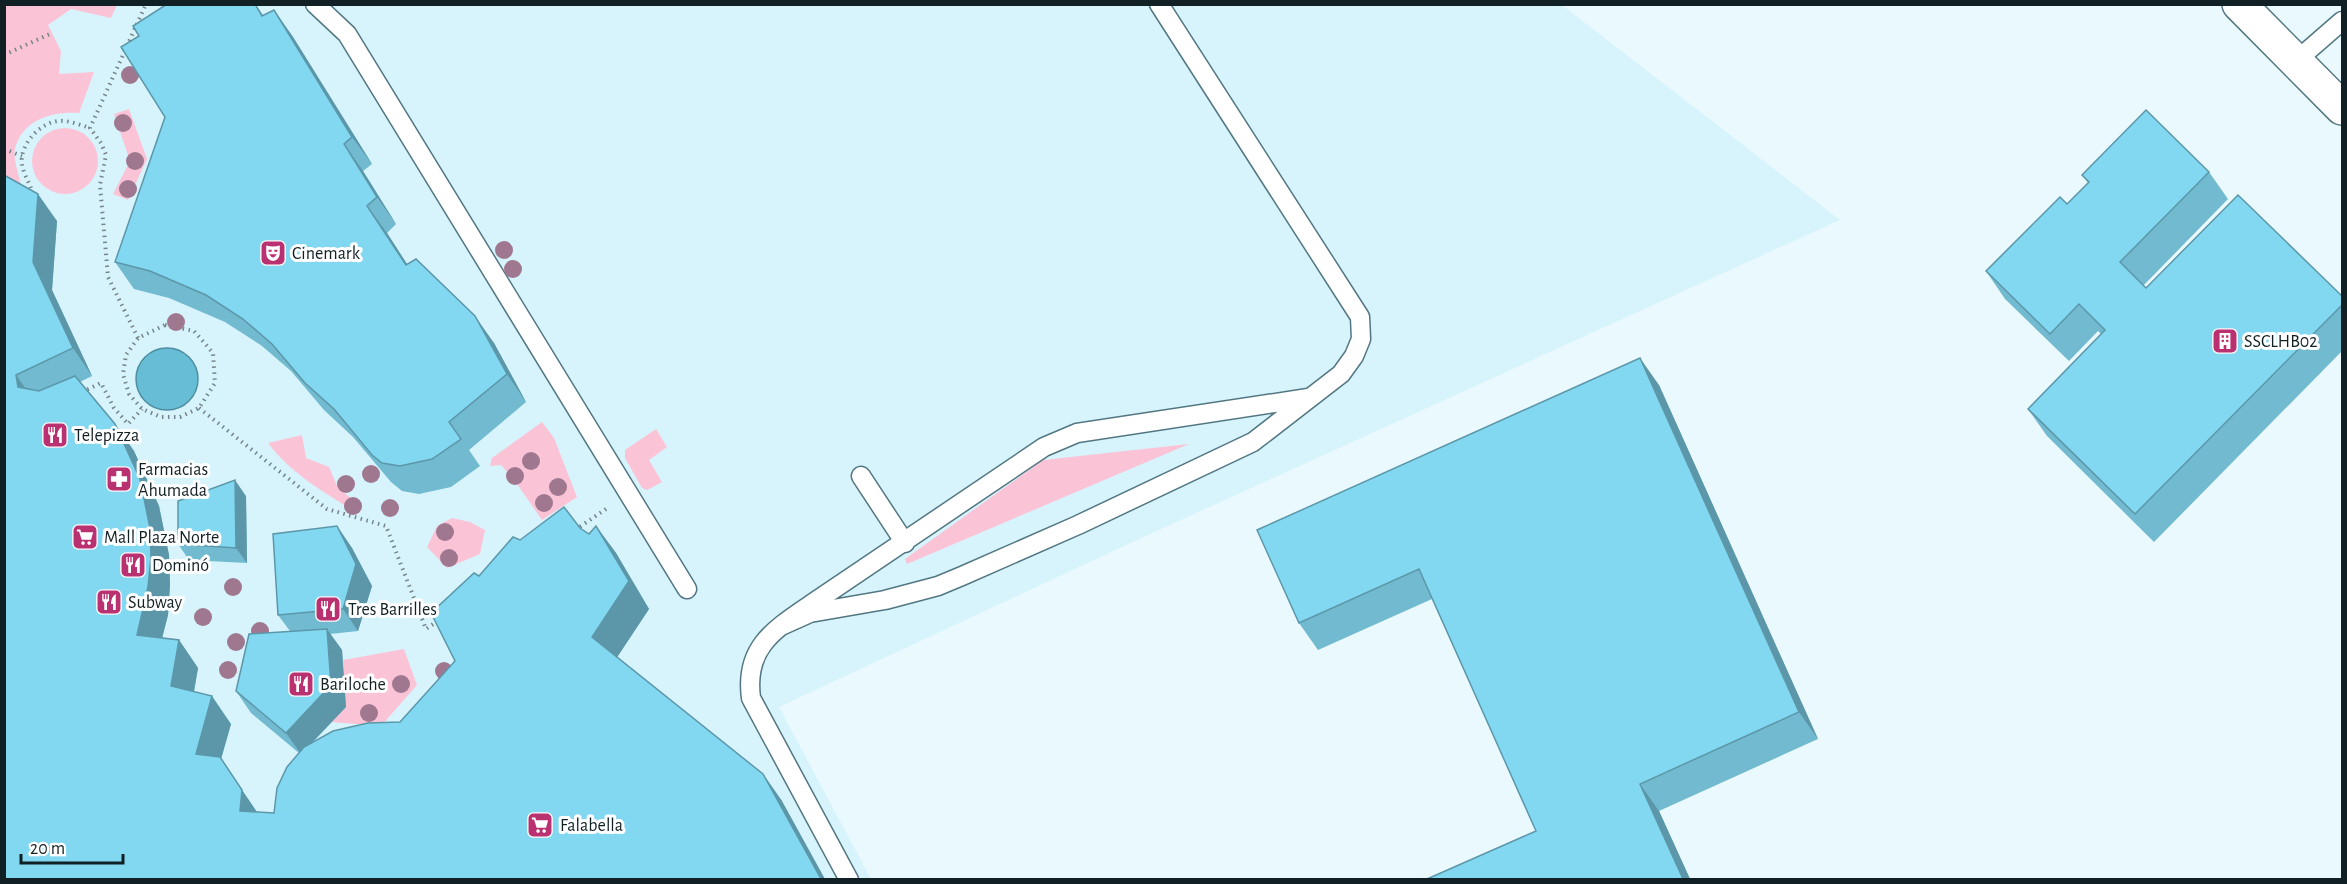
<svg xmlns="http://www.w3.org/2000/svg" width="2347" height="884" viewBox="0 0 2347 884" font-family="'Alegreya Sans',sans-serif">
<rect width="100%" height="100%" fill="#eaf9fe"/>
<!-- built -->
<path fill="#d7f4fd" d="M 5,5 L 1562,5 L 1840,220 L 1137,540 L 779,707 L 871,879 L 5,880 Z"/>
<!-- green -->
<path fill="#fbc4d6" d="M 4,5 L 117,5 L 111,18 L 71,9 L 48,25 L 61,51 L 59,74 L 94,72 L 79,113 C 54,111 22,119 15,149 C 13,159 19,175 21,186 L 4,194 Z
M 129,109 L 147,159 L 128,200 L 113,194 L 130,161 L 114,114 Z
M32 161a33 33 0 1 1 66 0a33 33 0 1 1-66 0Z
M 542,422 L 554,438 L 577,497 L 542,520 L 515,481 L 501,465 L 490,466 L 492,458 Z
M 656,429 L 667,447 L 649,460 L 662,482 L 647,490 L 642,488 L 625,458 L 625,450 Z
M 302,435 L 306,458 L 329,467 L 338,488 L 361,506 L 356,512 C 325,493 290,473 268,443 Z
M 1189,444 L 907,564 L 905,559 L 1043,460 Z
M 452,518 L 470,522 L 485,530 L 480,554 L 447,568 L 427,547 L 437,526 Z
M 404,649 L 417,685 L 381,726 L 331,722 L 346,707 L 343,660 Z"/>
<!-- water -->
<path fill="#67bdd5" stroke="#4d8ea0" stroke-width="1.5" d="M136 379a31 31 0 1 1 62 0a31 31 0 1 1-62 0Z"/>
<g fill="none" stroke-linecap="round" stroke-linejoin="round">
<!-- service casing -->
<g stroke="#527782" stroke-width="21">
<path id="service" d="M 315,4 L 347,34 L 687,589
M 2296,61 L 2342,21
M 861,476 L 905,543
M 781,626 L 810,613 L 885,600 L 938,586 L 962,576 L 1078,525 L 1253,442 L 1341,374 L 1354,356 L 1361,339 L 1360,317 L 1159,4
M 849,880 L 751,698 C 744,645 777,628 816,601 L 1044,447 L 1077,433 L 1308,398"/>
</g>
<!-- tertiary casing -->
<g stroke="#527782" stroke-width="36">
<path id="tertiary" d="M 2239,4 L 2342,108"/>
</g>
<!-- path -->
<path stroke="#768589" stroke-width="4" stroke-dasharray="1.5 4.5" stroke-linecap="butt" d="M 4,55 L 52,33
M 4,149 L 22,156
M 31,188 C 27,178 20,167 22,156 C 25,140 41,123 58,121 C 69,120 80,125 90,128
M 165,325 L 194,331 L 213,353 L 215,383 L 199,408 L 180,417 L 161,417 L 142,409 L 129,394 L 123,374 L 126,355 L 138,338 Z
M 138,338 L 108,277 L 100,185 L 106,155 L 101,143 L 90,128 L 146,4
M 82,392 L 101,383 L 114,408 L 128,424 L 142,409
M 199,408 L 327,509 L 386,526 L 426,629 L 439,620
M 575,530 L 606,509"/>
<!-- service -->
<use href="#service" stroke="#fff" stroke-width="18"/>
<!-- tertiary -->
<use href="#tertiary" stroke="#fff" stroke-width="33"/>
</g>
<!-- trees -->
<g fill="#9f7890">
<circle cx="130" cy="75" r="9"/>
<circle cx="123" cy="123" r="9"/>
<circle cx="135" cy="161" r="9"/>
<circle cx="128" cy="189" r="9"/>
<circle cx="504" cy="250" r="9"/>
<circle cx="513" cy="269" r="9"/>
<circle cx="176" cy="322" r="9"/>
<circle cx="531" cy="461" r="9"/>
<circle cx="371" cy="474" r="9"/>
<circle cx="515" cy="476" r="9"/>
<circle cx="346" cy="484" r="9"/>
<circle cx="558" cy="487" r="9"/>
<circle cx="544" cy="503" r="9"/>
<circle cx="353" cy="506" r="9"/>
<circle cx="390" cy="508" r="9"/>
<circle cx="445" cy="532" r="9"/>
<circle cx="449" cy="558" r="9"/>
<circle cx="233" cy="587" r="9"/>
<circle cx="203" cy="617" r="9"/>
<circle cx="260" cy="631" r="9"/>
<circle cx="236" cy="642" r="9"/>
<circle cx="228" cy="670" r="9"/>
<circle cx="444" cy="671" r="9"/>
<circle cx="401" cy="684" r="9"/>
<circle cx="369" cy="713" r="9"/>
</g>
<!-- wall -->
<path fill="#71bacf" d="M 167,4 L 255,4 L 263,15 L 274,10 L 293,37 L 372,164 L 363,171 L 396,224 L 387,233 L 407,264 L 494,343 L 526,402 L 469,450 L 480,466 L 451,487 L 419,494 L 402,491 L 391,482 L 353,437 L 324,410 L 291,371 L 262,346 L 225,322 L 169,298 L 134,289 L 115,262 L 165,117 L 139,36 Z
M 2209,172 L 2228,199 L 2143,286 L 2146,288 L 2343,297 L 2343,350 L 2154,542 L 2047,436 L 2028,409 L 2101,334 L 2098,331 L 2069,361 L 2005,299 L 1986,271 L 2067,204 L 2088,183 L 2082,175 Z
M 4,175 L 57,221 L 52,290 L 92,376 L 80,382 L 115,424 L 134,451 L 159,506 L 169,555 L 170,585 L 168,615 L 162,638 L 179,640 L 198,668 L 194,692 L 231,724 L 221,759 L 257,812 L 274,813 L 299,753 L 251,713 L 236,691 L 290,631 L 278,615 L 337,526 L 352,548 L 372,586 L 358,631 L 330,634 L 342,650 L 346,707 L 313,742 L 400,722 L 455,661 L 479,576 L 520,540 L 580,528 L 589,534 L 596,526 L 616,553 L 649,609 L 617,657 L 763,774 L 782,801 L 4,879 Z
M 1659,385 L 1818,739 L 1659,811 L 1690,879 L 1427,879 L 1536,831 L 1432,599 L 1318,650 L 1299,623 Z
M 246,496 L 247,563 L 189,560 L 178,544 Z"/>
<!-- shaded-wall -->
<path fill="#5c97a9" d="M 274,10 L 293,37 L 372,164 L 352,137 Z
M 344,144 L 363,171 L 396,224 L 377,197 Z
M 38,194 L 57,221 L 52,290 L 92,376 L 73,348 L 33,262 Z
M 367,206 L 387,233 L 425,292 L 406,265 Z
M 475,316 L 494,343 L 526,402 L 507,374 Z
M 1640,358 L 1659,385 L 1818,739 L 1799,712 Z
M 16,375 L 35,402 L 18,387 Z
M 115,424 L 134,451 L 159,506 L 169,555 L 170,585 L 168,615 L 156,662 L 137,635 Z
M 235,480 L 246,496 L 247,563 L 236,548 Z
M 337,526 L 352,548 L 372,586 L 358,631 L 343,609 Z
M 596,526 L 616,553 L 649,609 L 612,665 L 592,637 Z
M 327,629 L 342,650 L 346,707 L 301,754 L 286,733 Z
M 179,640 L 198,668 L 190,713 L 171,686 Z
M 212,696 L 231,724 L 221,759 L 261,818 L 240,811 L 196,754 Z
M 763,774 L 782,801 L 825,879 L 821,879 Z
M 1640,784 L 1659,811 L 1690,879 L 1683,879 Z"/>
<!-- building -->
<path fill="#83d8f1" stroke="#5c97a9" stroke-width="1.5" d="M 167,4 L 255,4 L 262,16 L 274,10 L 352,137 L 344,144 L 377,197 L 367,206 L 406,265 L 416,259 L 475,316 L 507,374 L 449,422 L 461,439 L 432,459 L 400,466 L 382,463 L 372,455 L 334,409 L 305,383 L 272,344 L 243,319 L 206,295 L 150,271 L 115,262 L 165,117 L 121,47 L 139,36 L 133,26 Z
M 2146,110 L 2209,172 L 2120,262 L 2146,288 L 2238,195 L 2343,297 L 2343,304 L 2135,514 L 2028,409 L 2105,330 L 2079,304 L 2050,334 L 1986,271 L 2060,197 L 2067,204 L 2089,182 L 2082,175 Z
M 4,175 L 38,194 L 33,262 L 73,348 L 16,375 L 18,387 L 39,391 L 75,376 L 115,424 L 140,479 L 150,528 L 151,557 L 148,587 L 137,635 L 179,640 L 171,686 L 212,696 L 196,754 L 220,757 L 242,790 L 240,811 L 274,813 L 277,788 L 287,767 L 304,747 L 333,731 L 368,723 L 400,722 L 455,661 L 431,613 L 474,573 L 479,576 L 513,537 L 520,540 L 564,507 L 580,528 L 589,534 L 596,526 L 629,581 L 592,637 L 763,774 L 821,879 L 4,879 Z
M 1640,358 L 1799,712 L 1640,784 L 1683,879 L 1427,879 L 1536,831 L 1419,569 L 1299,623 L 1257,530 Z
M 235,480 L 236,548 L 178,544 L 178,501 Z
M 337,526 L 356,564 L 343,609 L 278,615 L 273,534 Z
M 327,629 L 331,685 L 286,733 L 236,691 L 249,634 Z"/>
<!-- icons -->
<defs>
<g id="theatre-square" transform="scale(1.35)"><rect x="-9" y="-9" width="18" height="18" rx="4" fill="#b93170" stroke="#fff"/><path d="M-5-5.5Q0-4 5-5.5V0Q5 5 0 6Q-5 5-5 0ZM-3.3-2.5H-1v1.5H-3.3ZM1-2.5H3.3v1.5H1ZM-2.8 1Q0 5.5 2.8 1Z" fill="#fff"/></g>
<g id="building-square" transform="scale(1.35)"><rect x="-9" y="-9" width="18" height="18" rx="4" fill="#b93170" stroke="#fff"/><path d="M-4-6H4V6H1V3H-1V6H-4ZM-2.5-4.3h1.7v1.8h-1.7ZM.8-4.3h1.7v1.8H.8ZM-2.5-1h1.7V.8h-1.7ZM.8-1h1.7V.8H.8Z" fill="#fff"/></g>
<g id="restaurant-square" transform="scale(1.35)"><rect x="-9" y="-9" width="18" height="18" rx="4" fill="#b93170" stroke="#fff"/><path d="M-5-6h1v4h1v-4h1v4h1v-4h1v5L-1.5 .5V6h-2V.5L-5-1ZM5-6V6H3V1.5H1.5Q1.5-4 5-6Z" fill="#fff"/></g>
<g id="pharmacy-square" transform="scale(1.35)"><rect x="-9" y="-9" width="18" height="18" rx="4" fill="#b93170" stroke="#fff"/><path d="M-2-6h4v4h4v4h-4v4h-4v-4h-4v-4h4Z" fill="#fff"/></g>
<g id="supermarket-square" transform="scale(1.35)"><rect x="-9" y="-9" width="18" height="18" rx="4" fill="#b93170" stroke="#fff"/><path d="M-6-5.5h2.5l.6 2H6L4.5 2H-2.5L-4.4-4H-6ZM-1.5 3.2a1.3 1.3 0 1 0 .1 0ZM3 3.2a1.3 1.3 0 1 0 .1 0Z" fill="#fff"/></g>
</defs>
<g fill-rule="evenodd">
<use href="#theatre-square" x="273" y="253"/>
<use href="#building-square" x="2225" y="341"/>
<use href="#restaurant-square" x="55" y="435"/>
<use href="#pharmacy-square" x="119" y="479"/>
<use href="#supermarket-square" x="85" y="537"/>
<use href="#restaurant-square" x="133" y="565"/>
<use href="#restaurant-square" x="109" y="602"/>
<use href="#restaurant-square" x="328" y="609"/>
<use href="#restaurant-square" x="301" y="684"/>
<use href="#supermarket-square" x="540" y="825"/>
</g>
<g text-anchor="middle" stroke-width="6" stroke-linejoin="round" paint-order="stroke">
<!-- poi labels -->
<g font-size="18" fill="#112024" stroke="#fff" text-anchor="start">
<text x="292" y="259">Cinemark</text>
<text x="2244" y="347">SSCLHB02</text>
<text x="74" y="441">Telepizza</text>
<text x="138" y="475">Farmacias<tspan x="138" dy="21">Ahumada</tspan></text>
<text x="104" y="543">Mall Plaza Norte</text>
<text x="152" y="571">Dominó</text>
<text x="128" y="608">Subway</text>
<text x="348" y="615">Tres Barrilles</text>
<text x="320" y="690">Bariloche</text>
<text x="560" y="831">Falabella</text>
</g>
</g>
<!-- border -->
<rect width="2347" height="884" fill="none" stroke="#112024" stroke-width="12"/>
<!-- scale -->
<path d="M21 854v9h102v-9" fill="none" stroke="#112024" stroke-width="3"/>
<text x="30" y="854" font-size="18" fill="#112024" stroke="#ffffff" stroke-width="4.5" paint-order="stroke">20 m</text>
</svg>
